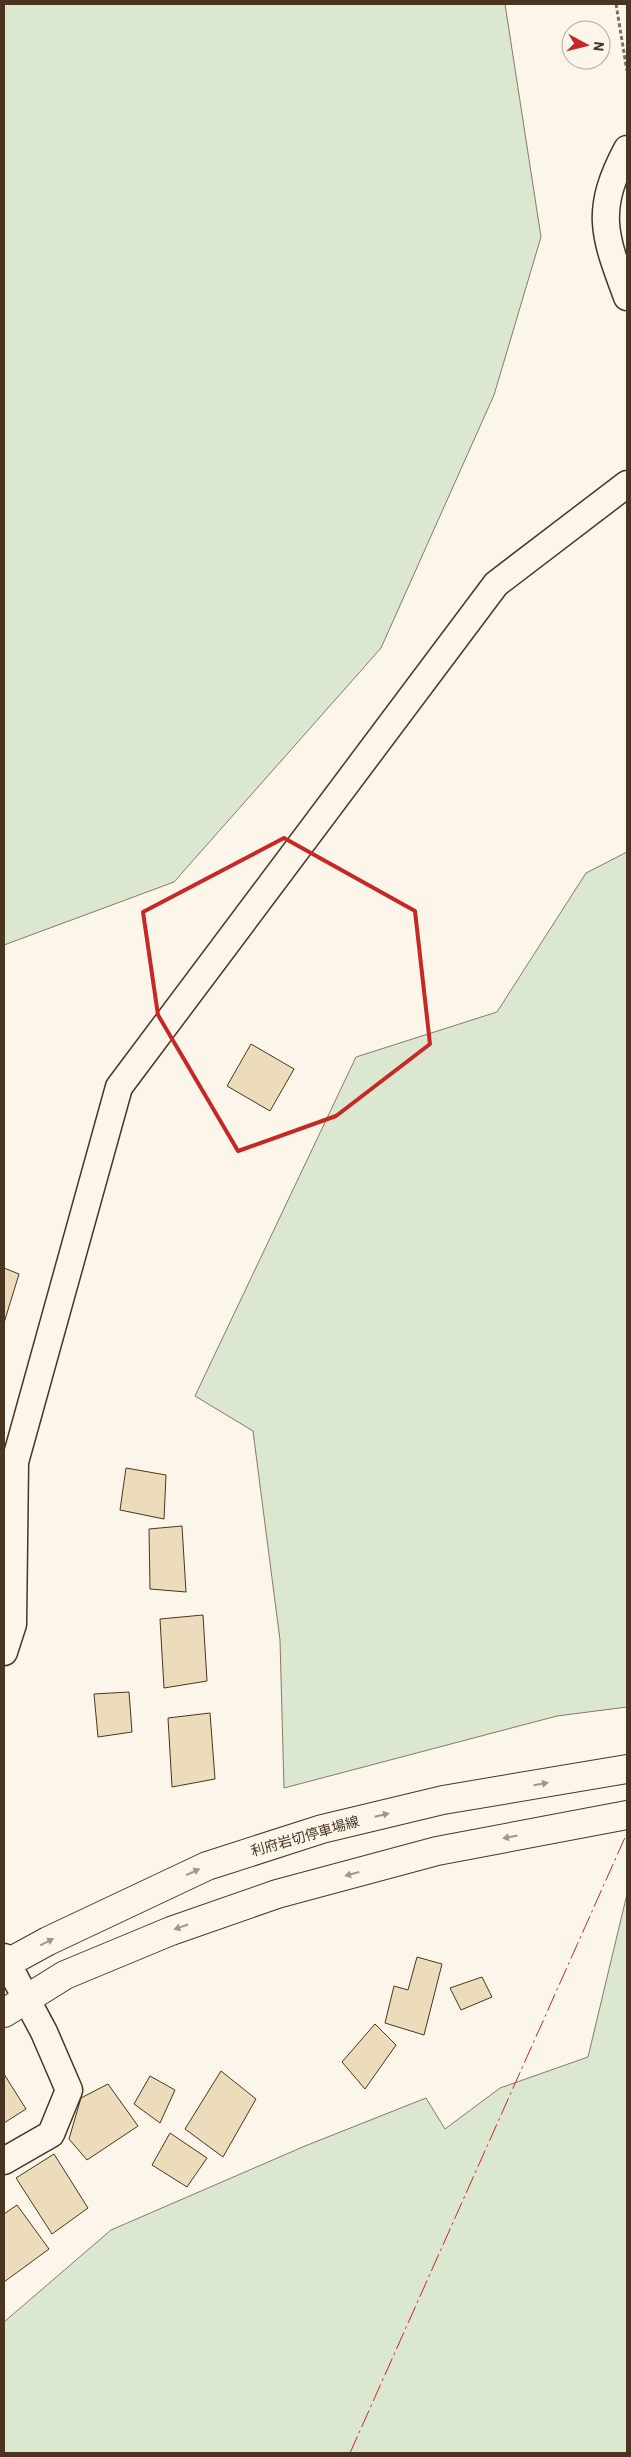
<svg xmlns="http://www.w3.org/2000/svg" width="631" height="2457" viewBox="0 0 631 2457" font-family="Barlow,'Noto Sans JP',sans-serif">
<rect width="100%" height="100%" fill="#fbf6e9"/>
<!-- green -->
<path fill="#dce7d0" stroke="#887966" d="M 4,4 L 505,4 L 541,237 L 494,395 L 381,648 L 174,882 L 4,945 Z
M 627,852 L 627,1707 L 557,1716 L 284,1788 L 280,1640 L 253,1431 L 195,1396 L 356,1057 L 497,1012 L 586,873 Z
M 627,1894 L 627,2453 L 4,2453 L 4,2322 L 111,2230 L 305,2146 L 426,2098 L 445,2129 L 500,2088 L 588,2057 Z"/>
<!-- building -->
<path fill="#ecdcbc" stroke="#4a3520" d="M 251,1044 L 294,1069 L 270,1111 L 227,1086 Z
M 4,1268 L 19,1274 L 4,1323 Z
M 126,1468 L 166,1475 L 164,1519 L 120,1510 Z
M 182,1526 L 186,1592 L 150,1589 L 149,1529 Z
M 203,1615 L 207,1681 L 164,1688 L 160,1619 Z
M 129,1692 L 132,1732 L 98,1737 L 94,1694 Z
M 210,1713 L 215,1779 L 172,1787 L 168,1718 Z
M 417,1957 L 442,1964 L 424,2035 L 385,2023 L 394,1986 L 408,1990 Z
M 482,1977 L 492,1997 L 461,2010 L 450,1988 Z
M 375,2024 L 396,2045 L 365,2089 L 342,2062 Z
M 221,2071 L 256,2099 L 223,2157 L 185,2129 Z
M 4,2074 L 26,2109 L 4,2123 Z
M 150,2076 L 175,2090 L 160,2123 L 134,2104 Z
M 108,2084 L 138,2126 L 87,2160 L 69,2139 L 81,2098 Z
M 170,2133 L 207,2158 L 187,2187 L 152,2165 Z
M 54,2154 L 88,2208 L 52,2234 L 16,2178 Z
M 17,2205 L 49,2249 L 4,2282 L 4,2214 Z"/>
<g fill="none" stroke-linecap="round" stroke-linejoin="round">
<!-- street casing -->
<g stroke="#4a3520" stroke-width="29">
<path id="street" d="M 627,149 C 594,211 604,235 627,297
M 4,1652 L 13,1624 L 15,1462 L 119,1087 L 496,584 L 627,484
M 4,1957 L 44,2032 L 69,2090 L 51,2134 L 4,2161"/>
</g>
<!-- secondary casing -->
<g stroke="#4a3520" stroke-width="30">
<path id="secondary" d="M 4,1965 L 48,1941 L 207,1866 L 322,1829 L 443,1800 L 627,1769
M 4,2013 L 65,1975 L 171,1931 L 277,1894 L 437,1851 L 627,1815"/>
</g>
<!-- path -->
<path stroke="#7f6f5c" stroke-width="3" stroke-dasharray="4 2.5" stroke-linecap="butt" d="M 616,4 L 627,71"/>
<!-- street -->
<use href="#street" stroke="#fbf6e9" stroke-width="26"/>
<!-- secondary -->
<use href="#secondary" stroke="#fbf6e9" stroke-width="28"/>
<!-- power -->
<path stroke="#c62828" stroke-width="1" stroke-dasharray="18 4 2.5 4" stroke-linecap="butt" d="M 350,2453 L 627,1833"/>
</g>
<!-- one-way arrows -->
<defs><path id="oneway-solid" d="M-6-.8H1V-3.2L6.5 0L1 3.2V.8H-6Z" transform="scale(1.25)"/></defs>
<g fill="#a29684">
<use href="#oneway-solid" transform="translate(541 1784) rotate(-10)"/>
<use href="#oneway-solid" transform="translate(382 1815) rotate(-13)"/>
<use href="#oneway-solid" transform="translate(510 1837) rotate(169)"/>
<use href="#oneway-solid" transform="translate(193 1872) rotate(-25)"/>
<use href="#oneway-solid" transform="translate(352 1874) rotate(165)"/>
<use href="#oneway-solid" transform="translate(181 1927) rotate(161)"/>
<use href="#oneway-solid" transform="translate(47 1942) rotate(-27)"/>
</g>
<!-- marked area -->
<path fill="none" stroke="#c62828" stroke-width="4" stroke-linejoin="round" d="M 284,838 L 415,911 L 430,1044 L 336,1116 L 238,1151 L 158,1015 L 143,912 Z"/>
<g text-anchor="middle" stroke-width="4" stroke-linejoin="round" paint-order="stroke">
<!-- street labels -->
<g font-size="14" fill="#4a3520" stroke="#fbf6e9">
<text transform="translate(305 1836) rotate(-16)" y="5">利府岩切停車場線</text>
</g>
</g>
<!-- border -->
<rect width="631" height="2457" fill="none" stroke="#4a3520" stroke-width="10"/>
<!-- north arrow -->
<g transform="translate(586 45) rotate(97)"><circle r="24" fill="#fbf6e9" stroke="#b4a999"/>
<path d="M0-4L9 19L0 12L-9 19Z" fill="#c62828"/>
<text y="-8" font-size="14" font-weight="bold" text-anchor="middle" fill="#4a3520">N</text>
</g>
</svg>
